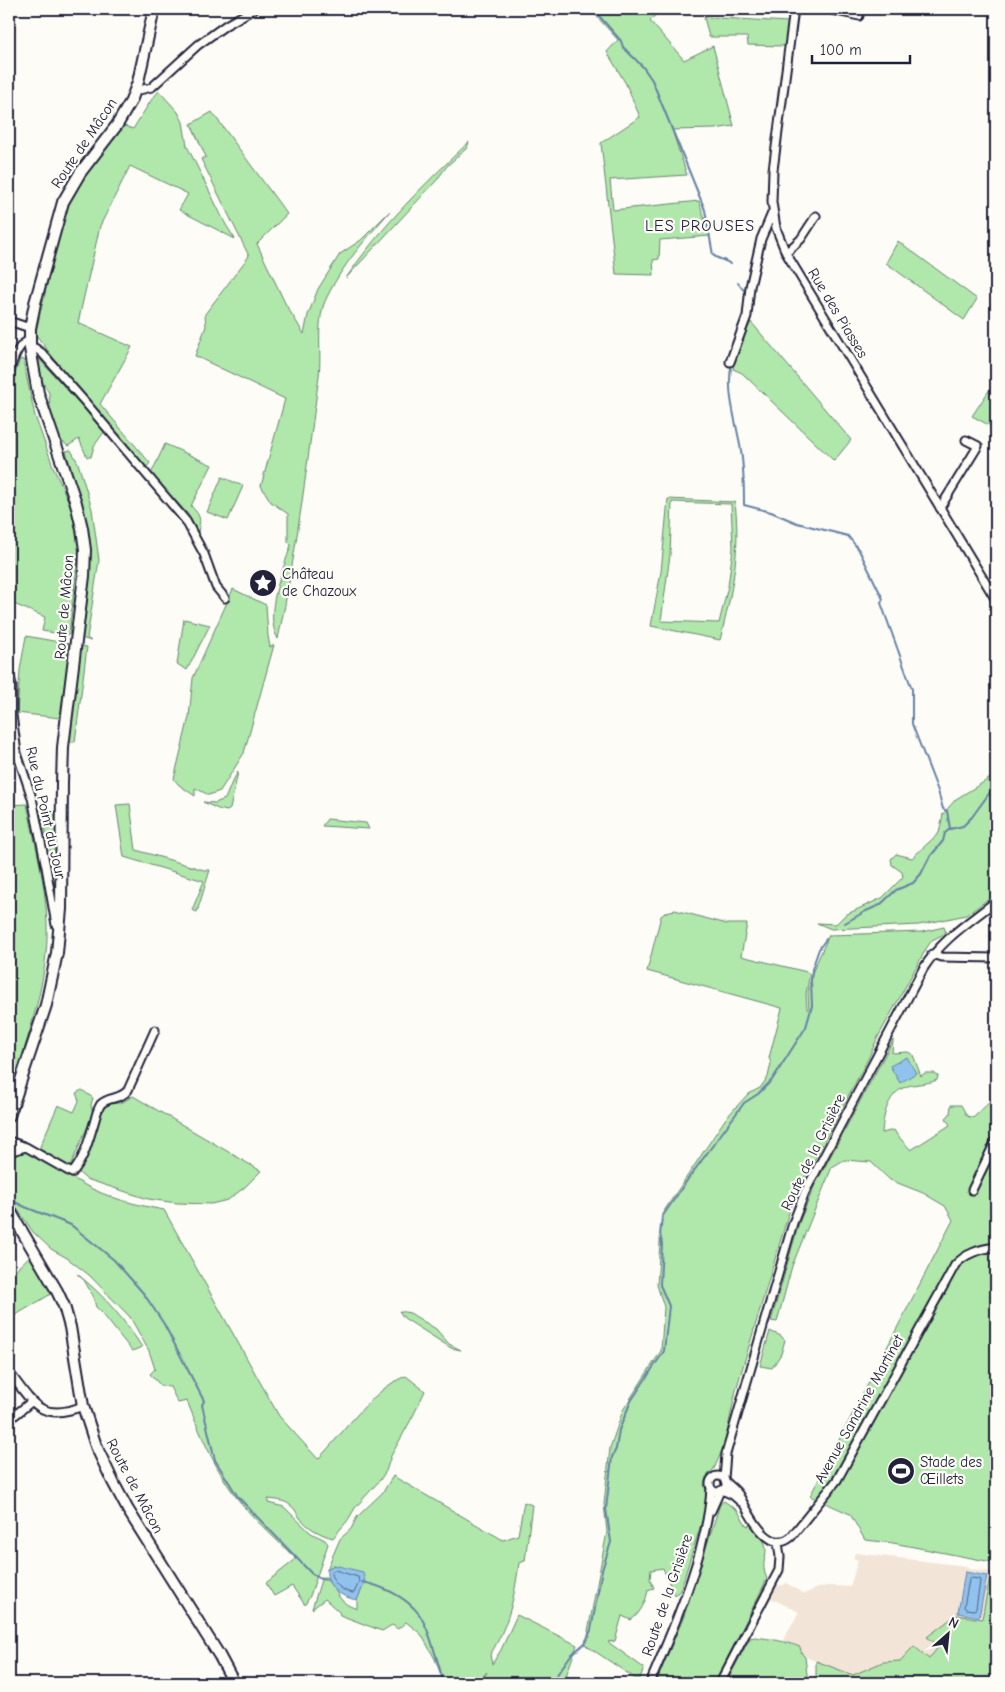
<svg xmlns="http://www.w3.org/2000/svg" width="1005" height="1692" viewBox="0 0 1005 1692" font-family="'Comic Neue',sans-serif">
<rect width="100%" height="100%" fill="#fdfcf7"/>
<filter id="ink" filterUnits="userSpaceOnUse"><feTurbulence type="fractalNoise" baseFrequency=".02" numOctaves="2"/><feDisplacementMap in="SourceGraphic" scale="10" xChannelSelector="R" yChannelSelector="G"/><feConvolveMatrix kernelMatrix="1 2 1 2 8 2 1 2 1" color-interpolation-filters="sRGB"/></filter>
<g filter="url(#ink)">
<!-- built -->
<path fill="#f2e4d6" d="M 855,1553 L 966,1566 L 969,1569 L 991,1572 L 982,1620 L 928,1637 L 939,1646 L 929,1659 L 914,1646 L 901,1661 L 887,1662 L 853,1675 L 808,1658 L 802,1654 L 800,1647 L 783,1640 L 799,1612 L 771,1598 L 776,1586 L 784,1585 L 786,1583 L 804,1594 L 820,1587 L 829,1586 L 850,1587 L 858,1560 L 853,1558 Z"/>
<!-- green -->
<path fill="#b0e7aa" stroke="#698472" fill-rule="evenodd" d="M 590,9 L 661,9 L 650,21 L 684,60 L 713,46 L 734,126 L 715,129 L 672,130 L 687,175 L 610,180 L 613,210 L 699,201 L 710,236 L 660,240 L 659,259 L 653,260 L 654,275 L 616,274 L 601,143 L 640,117 L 626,84 L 607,52 L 618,40 Z
M 704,17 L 788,22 L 785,45 L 783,46 L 748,45 L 747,37 L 709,37 Z
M 159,91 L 178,112 L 183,122 L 187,146 L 226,225 L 235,239 L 179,210 L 188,194 L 130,166 L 100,226 L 78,323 L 132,347 L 100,404 L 150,463 L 145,469 L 68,377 L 36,335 L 36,331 L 62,222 L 76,186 L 122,125 L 133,129 L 152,99 Z
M 212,112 L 287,214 L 257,244 L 286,305 L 304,334 L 308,315 L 318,289 L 340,254 L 361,240 L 390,211 C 367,238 342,265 327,297 C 315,320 322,351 319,376 C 307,464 297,552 278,639 C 263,613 283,571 291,545 L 288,542 L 288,514 L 271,502 L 261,486 L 285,399 L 195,356 L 206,326 L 205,314 L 249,256 L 201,159 L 206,157 L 191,124 Z
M 469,142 L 467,148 L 447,166 L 436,181 L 346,278 C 380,228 424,184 469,142 Z
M 898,241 L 977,299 L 964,320 L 886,263 Z
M 751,322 L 851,440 L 834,461 L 742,373 L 733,369 L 735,352 Z
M 20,359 L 23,360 L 35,416 L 54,469 L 71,507 L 79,550 L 69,635 L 42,631 L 45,617 L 9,602 L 9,392 Z
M 39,359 L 105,431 L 94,446 L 91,457 L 87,457 L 79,439 L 68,446 L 59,439 L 51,418 L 49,393 L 43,383 L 37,361 Z
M 996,380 L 996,429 L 972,416 Z
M 165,444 L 212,465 L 191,506 C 201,516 201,519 198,532 L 187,513 L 151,474 Z
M 71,450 L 78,463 L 92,509 L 99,560 L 87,638 L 91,641 L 81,638 L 91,554 L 82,506 L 66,451 Z
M 222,477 L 243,486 L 228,520 L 207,512 Z
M 668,499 L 735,502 C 741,552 732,592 720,640 L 651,626 L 661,572 ZM 672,502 L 731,504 L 733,548 L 728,586 L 719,623 L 661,621 L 670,555 Z
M 233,589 L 266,605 L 268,636 L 270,647 L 274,645 L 244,753 L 220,791 L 209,795 L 195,788 L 195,796 L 179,785 L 174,779 L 189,717 L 193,678 Z
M 184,619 L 210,625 L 187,670 L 177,664 Z
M 26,636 L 70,644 L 60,718 L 17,713 L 20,670 Z
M 80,646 L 87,647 L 75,742 L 68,742 Z
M 238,772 L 230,809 L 227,811 L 218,809 L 203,802 L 215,803 L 225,799 L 232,782 Z
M 996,773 L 996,894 L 966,915 L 919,925 L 831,929 L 817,923 L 836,924 L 845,915 L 882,898 L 903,877 L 902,872 L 892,865 L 891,859 L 896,854 L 912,858 L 939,833 L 943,814 L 956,799 L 992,777 Z
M 27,804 C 35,844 46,884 47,924 C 49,980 27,1039 11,1092 L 9,1093 L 9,805 Z
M 130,804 L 136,850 L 204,870 L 210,870 L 197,912 L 192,910 L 204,881 L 124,857 L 116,805 Z
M 55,811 L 57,856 L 52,858 L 41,813 Z
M 327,819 L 366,823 L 369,829 L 322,826 Z
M 675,910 L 727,924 L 747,924 L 741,956 L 807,972 L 810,974 L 806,993 L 807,1009 L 809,1010 L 808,992 L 812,973 L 829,935 L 922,932 L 944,927 L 946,933 L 932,940 L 926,949 L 877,1039 L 868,1059 L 792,1202 L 736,1390 L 724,1446 L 714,1469 L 706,1477 L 704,1484 L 707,1494 L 705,1512 L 680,1591 L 674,1595 L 663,1568 L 651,1570 L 650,1579 L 654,1588 L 648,1590 C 646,1601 641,1613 631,1620 L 622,1616 L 615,1641 L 608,1642 L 644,1668 L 639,1681 L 590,1648 L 589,1648 L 585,1644 L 590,1637 L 588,1631 L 607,1532 L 604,1504 L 610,1448 L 623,1410 L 661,1351 L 664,1307 L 657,1285 L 662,1214 L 726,1118 L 748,1094 L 760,1088 L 768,1077 L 771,1063 L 769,1058 L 782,1008 L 647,971 L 661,916 L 666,912 Z
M 893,1040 L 892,1053 L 908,1052 L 913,1055 L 921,1076 L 925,1073 L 934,1073 L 938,1076 L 937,1080 C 926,1085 912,1083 903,1088 C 887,1096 883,1117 882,1133 L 894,1130 L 897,1135 L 911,1150 L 950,1125 L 946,1118 L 950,1114 L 951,1105 L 961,1105 L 967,1116 L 973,1118 L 996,1096 L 996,1134 L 991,1145 L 996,1136 L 996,1565 L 992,1562 L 893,1543 L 865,1540 L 850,1514 L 810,1496 L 953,1220 L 945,1206 L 923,1193 L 890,1180 L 871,1162 L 844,1160 L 832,1167 L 792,1266 L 777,1322 L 771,1321 L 799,1223 L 814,1187 Z
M 82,1090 L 93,1098 L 91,1105 L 93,1114 L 70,1167 L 39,1149 L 58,1105 L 74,1112 L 79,1101 L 76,1093 Z
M 133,1096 L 261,1171 L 245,1187 L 228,1200 L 211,1204 L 177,1203 L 148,1199 L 86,1179 L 79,1173 L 105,1104 L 121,1103 Z
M 25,1151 C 46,1160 63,1173 83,1184 C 107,1198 137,1205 164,1210 L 279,1416 L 318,1459 C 343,1434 373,1388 406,1376 L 425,1391 L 413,1416 L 391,1456 L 386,1471 L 380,1480 L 355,1508 L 348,1520 L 333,1538 C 321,1535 308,1528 300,1518 C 297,1514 295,1508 290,1505 C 284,1500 276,1500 268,1499 L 268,1503 L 284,1507 L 311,1533 L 325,1540 L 328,1544 L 310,1596 L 305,1605 L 292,1586 L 274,1596 L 266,1583 L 296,1559 C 279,1542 261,1526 245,1508 C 218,1477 202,1438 187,1401 L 178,1403 L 170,1387 L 161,1386 L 150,1374 L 155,1369 L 149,1351 L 130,1317 L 89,1275 L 67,1258 L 51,1249 L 33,1232 L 16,1207 L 9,1176 L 10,1159 Z
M 31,1255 L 51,1294 L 9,1319 L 9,1276 Z
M 77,1274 C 104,1295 123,1318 142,1347 L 132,1351 L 102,1313 L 96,1307 L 93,1296 L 84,1280 Z
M 399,1311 L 410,1313 L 436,1329 L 449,1344 L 461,1350 L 451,1348 L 404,1318 Z
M 770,1331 L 781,1336 L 785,1340 L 781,1354 L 772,1368 L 760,1366 Z
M 393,1476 L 503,1540 L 518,1535 L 524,1502 L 532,1505 L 525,1561 L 519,1563 C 514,1599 509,1624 490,1655 L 492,1664 L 501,1650 L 517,1615 L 577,1645 L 566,1676 L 580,1683 L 481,1683 L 487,1672 L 476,1683 L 444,1683 L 435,1659 L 421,1634 L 406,1622 L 398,1629 L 392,1625 L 382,1631 L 340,1615 L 339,1612 L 325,1599 L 312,1609 L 322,1577 L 326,1577 C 328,1583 332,1585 335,1590 C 342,1602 344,1604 357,1609 L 357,1600 L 365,1582 L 334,1565 L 327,1569 L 340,1539 L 351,1529 L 357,1517 L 383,1492 Z
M 724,1501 L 737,1510 L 747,1526 L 751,1524 C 755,1530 763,1537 765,1544 C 769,1557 759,1561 767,1579 L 715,1683 L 656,1683 L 684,1616 L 720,1504 Z
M 991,1572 L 996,1572 L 996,1683 L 816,1683 L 816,1661 L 853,1675 L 883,1662 L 900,1661 L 914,1646 L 929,1659 L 939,1646 L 927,1637 L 956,1615 L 982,1619 Z
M 755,1637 C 771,1639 785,1641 800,1647 L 802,1654 L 805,1657 L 808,1683 L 726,1683 L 750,1638 Z"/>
<!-- water -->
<path fill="#91c2ed" stroke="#6582a6" d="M 907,1057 L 916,1073 L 900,1083 L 890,1066 Z
M 334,1565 L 363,1572 L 365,1582 L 357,1600 C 341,1597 325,1587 327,1569 Z
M 965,1572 L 987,1576 L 979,1617 L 958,1613 Z"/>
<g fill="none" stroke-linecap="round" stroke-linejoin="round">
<!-- shore -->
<path stroke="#4e6282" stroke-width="1" d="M 335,1570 L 358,1577 L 359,1582 L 354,1593 C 344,1593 332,1583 331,1573 Z
M 971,1578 L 979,1579 L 980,1581 L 976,1609 L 974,1610 L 966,1609 L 964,1607 L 969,1580 Z"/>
<!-- stream -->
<path stroke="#6582a6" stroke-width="2" d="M 593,9 L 621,41 L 623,47 L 643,67 L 652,80 L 705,210 L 713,255 C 718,260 725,259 730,264
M 738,283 L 745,292
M 732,363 C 725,392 737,423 741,451 C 744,469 744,487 744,505 L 771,512 L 797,523 L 848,536 L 859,550 L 883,599 L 881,603 L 912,689 L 912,724 L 938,791 L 943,809 L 947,811 L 950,829
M 845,923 L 866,911 L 880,905 L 896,890 L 913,883 L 921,874 L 929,858 L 943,841 L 945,833 L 950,829 L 963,826 L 972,817 L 996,784
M 9,1199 L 25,1207 L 71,1225 L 114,1260 L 144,1294 L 164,1324 L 204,1401 L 202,1405 L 215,1460 L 238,1497 L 312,1574 L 321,1579 L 328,1580
M 362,1582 C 383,1586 406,1597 419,1614 C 431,1632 437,1662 444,1683
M 551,1683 L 571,1655 L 585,1643 L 591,1630 L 602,1570 L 611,1542 L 606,1509 L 612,1457 L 616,1449 L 619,1430 L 631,1401 L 664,1351 L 669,1306 L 660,1285 L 662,1244 L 660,1234 L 662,1217 L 688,1179 L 744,1103 L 758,1094 L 772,1080 L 806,1027 L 812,1006 L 811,981 L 812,969 L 819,949 L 826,939"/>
<!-- street casing -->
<g stroke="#22223b" stroke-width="11">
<path id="street" d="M 794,9 L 773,170 L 772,202 L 776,228 L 786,253 L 996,600
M 827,9 L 859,16
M 135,91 L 152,87 L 198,45 L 226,25 L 254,9
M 786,253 L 801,239 L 816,216
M 9,321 L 30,328
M 30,348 L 35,348 L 42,353 L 85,402 L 186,521 L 204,554 L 216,587 L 225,598
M 730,362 L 747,316 L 750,287 L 761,239 L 773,211
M 9,372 C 13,361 17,344 30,340
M 940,508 L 978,446 L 966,440
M 9,673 L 12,685 L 12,715 L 17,753 L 32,798 L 46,867 L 56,925 L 60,927
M 9,754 L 17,753
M 932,954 L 941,957 L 996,958
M 9,1141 L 26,1147 L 9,1152
M 26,1147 L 72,1173 C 84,1160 89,1139 94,1123 C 96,1117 97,1109 101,1104 C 109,1096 121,1100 128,1090 L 155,1030
M 972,1190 L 996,1140
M 9,1372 C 32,1402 40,1423 83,1406
M 9,1420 L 31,1402
M710 1484a8 8 0 1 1 16 0a8 8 0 1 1-16 0Z
M 724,1479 L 726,1454 L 793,1223 L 805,1192 L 923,969 C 942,939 968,923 996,901
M 725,1481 C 730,1486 736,1490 739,1495 C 748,1511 768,1556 791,1537 L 837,1480 L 955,1265 C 966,1253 980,1249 996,1247
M 722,1490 L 733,1495 L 741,1502
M 711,1511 L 720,1491
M 650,1683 C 674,1626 708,1550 711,1488
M 720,1683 L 779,1570 L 780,1557 L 778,1542"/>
</g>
<!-- secondary casing -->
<g stroke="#22223b" stroke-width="14">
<path id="secondary" d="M 9,1116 L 46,1005 L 57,953 L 61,909 L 62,783 L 63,747 L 84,576 L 85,550 L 82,528 L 76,503 L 38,393 L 30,348 L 30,328 L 35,303 L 63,202 L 80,173 L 117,125 L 131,101 L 138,82 L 154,9
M 9,1209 L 57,1291 L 64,1306 L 70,1327 L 83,1406 L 96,1446 L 113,1482 L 128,1510 L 219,1655 L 234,1683"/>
</g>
<!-- street -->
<use href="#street" stroke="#fdfcf7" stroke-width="7"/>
<!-- secondary -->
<use href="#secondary" stroke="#fdfcf7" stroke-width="10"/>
</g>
</g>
<!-- icons -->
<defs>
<g id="sight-disc" transform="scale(1.4375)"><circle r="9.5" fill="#22223b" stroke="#fdfcf7"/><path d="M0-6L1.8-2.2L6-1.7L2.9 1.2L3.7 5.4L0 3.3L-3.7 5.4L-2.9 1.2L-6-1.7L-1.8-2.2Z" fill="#fff"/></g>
<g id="stadium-disc" transform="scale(1.4375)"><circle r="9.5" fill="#22223b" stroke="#fdfcf7"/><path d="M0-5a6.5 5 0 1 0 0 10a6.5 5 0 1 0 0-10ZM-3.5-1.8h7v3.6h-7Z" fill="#fff"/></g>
</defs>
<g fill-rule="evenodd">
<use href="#sight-disc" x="263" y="583"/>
<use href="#stadium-disc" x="901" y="1471"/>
</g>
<g text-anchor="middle" stroke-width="4.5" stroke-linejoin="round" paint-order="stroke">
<!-- street labels -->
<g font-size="15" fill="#22223b" stroke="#fdfcf7">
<text transform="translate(84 143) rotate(-56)" y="5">Route de Mâcon</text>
<text transform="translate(838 313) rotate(59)" y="5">Rue des Piasses</text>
<text transform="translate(64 607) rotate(-85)" y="5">Route de Mâcon</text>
<text transform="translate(46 813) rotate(77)" y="5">Rue du Point du Jour</text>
<text transform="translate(813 1152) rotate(-64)" y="5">Route de la Grisière</text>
<text transform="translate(859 1409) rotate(-61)" y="5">Avenue Sandrine Martinet</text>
<text transform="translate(135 1486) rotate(62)" y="5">Route de Mâcon</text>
<text transform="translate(667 1595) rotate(-71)" y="5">Route de la Grisière</text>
</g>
<!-- poi labels -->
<g font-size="15" fill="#22223b" stroke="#fdfcf7" text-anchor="start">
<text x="282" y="579">Château<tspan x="282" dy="17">de Chazoux</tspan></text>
<text x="920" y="1467">Stade des<tspan x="920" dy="17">Œillets</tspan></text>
</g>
<!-- neighbourhood labels -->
<g font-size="16" letter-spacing="1" fill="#22223b" stroke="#fdfcf7">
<text x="700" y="231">LES PROUSES</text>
</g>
</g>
<!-- margin -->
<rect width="1005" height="1692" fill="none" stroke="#fdfcf7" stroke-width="30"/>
<rect x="15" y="15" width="975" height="1662" fill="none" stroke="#22223b" stroke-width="2" filter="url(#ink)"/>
<!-- north arrow -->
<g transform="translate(948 1634) rotate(27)" stroke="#fdfcf7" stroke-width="4" paint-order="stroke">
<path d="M0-4L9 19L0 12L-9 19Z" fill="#22223b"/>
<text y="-8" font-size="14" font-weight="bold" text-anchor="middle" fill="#22223b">N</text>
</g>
<!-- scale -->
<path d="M812 55v8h98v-8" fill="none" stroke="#22223b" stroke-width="2.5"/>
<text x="820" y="55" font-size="15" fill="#22223b" stroke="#fdfcf7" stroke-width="4" paint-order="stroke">100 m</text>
</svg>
